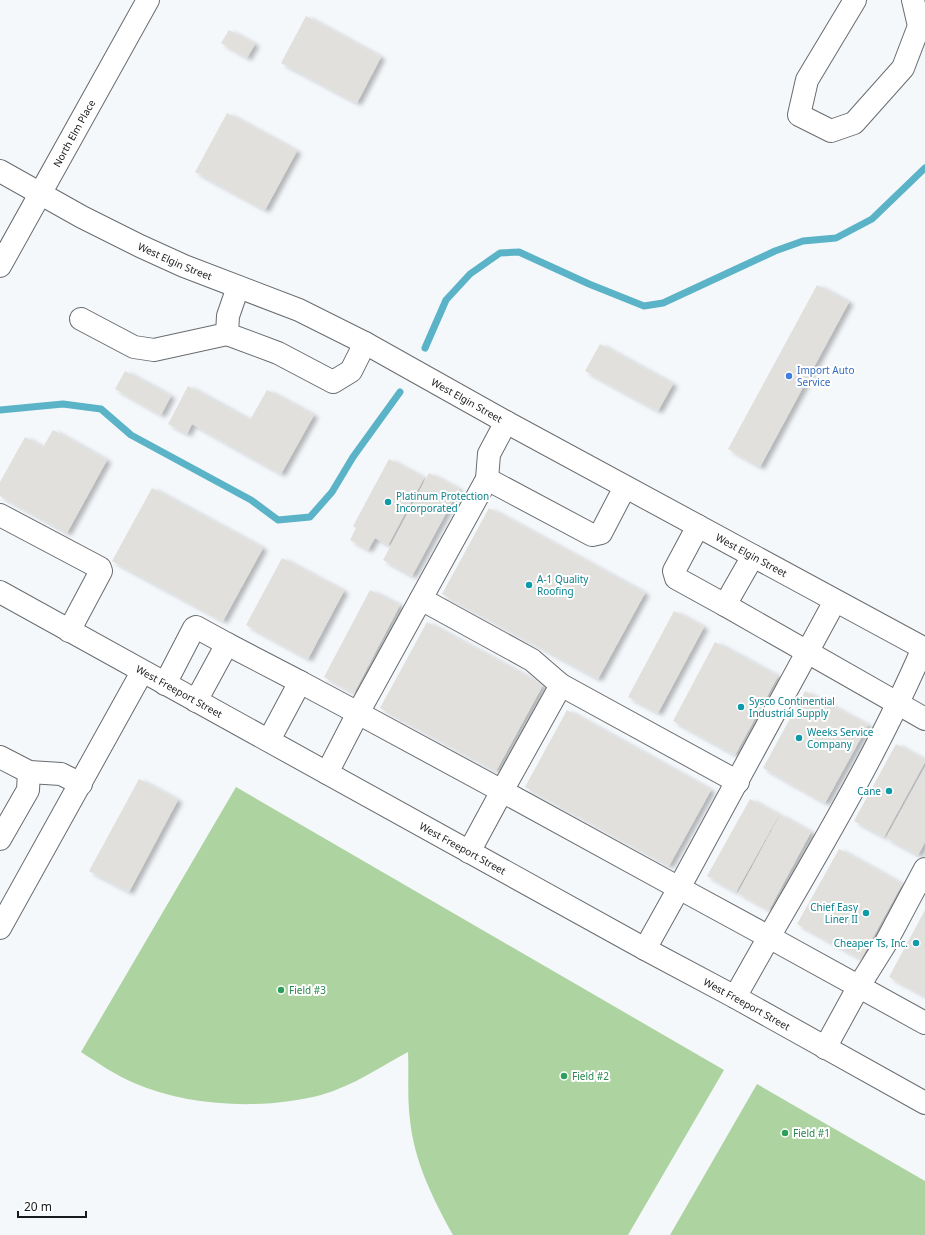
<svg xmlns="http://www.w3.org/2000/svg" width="925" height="1235" viewBox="0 0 925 1235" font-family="'Noto Sans',sans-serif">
<defs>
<filter id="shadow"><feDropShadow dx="4.5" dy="2.5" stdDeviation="2" flood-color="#0004"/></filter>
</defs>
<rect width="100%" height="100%" fill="#f5f8fb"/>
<!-- green -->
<path fill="#add4a0" d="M 236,787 L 724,1070 L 628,1235 L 453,1235 C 433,1199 414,1161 410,1120 C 407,1097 409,1074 408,1052 C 380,1067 353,1086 321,1095 C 264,1110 189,1107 134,1083 C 115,1075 98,1063 81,1052 Z
M 757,1084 L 925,1181 L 925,1235 L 670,1235 Z"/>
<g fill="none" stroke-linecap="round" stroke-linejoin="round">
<!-- stream -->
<path stroke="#5ab3c7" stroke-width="7" d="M 425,348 L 446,300 L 470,274 L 500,253 L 519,252 L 589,284 L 644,306 L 663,303 L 775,251 L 803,241 L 836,238 L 872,219 L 925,168
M 0,410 L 63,404 L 101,409 L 131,435 L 251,500 L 278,520 L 310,517 L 332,492 L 353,457 L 400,392"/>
</g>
<!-- building -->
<path fill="#e2e0dc" filter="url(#shadow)" d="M 306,16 L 381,57 L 357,103 L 281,63 Z
M 229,30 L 255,44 L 247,58 L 221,43 Z
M 227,113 L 297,151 L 265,210 L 195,172 Z
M 817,285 L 849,302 L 760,467 L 728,449 Z
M 600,344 L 673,384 L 658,411 L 585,371 Z
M 125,371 L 171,396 L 161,415 L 115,389 Z
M 188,386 L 250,420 L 267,390 L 314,415 L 281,474 L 192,424 L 187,434 L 168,424 Z
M 53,430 L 107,460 L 67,533 L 0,496 L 0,482 L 25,437 L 43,447 Z
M 389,459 L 424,478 L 388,545 L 375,538 L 368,550 L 350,540 L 356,528 L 353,526 Z
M 429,473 L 459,489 L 412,576 L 383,560 Z
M 152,488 L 263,548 L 223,621 L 112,561 Z
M 489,508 L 645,593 L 598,679 L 442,594 Z
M 282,558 L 344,591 L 308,659 L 246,625 Z
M 370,590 L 400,605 L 354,693 L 324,677 Z
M 674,611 L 704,627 L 658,713 L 628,697 Z
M 427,622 L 543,685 L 496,771 L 380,708 Z
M 715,642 L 778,676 L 735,755 L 673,721 Z
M 805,691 L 868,725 L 825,803 L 763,768 Z
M 567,710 L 711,790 L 669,866 L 525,787 Z
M 896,744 L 925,760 L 925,762 L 884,837 L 854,821 Z
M 925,767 L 925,842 L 918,855 L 886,838 Z
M 139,779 L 178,800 L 129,892 L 89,871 Z
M 750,799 L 779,815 L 736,892 L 707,876 Z
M 780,815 L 811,832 L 769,910 L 738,893 Z
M 839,849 L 902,884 L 861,959 L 797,924 Z
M 925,910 L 925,996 L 889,977 Z"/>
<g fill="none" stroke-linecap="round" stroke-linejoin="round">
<!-- minor casing -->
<g stroke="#696c6f" stroke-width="24">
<g id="minor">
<path d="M 855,0 L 807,80 L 799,115 L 831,131 L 854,123 L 903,68 L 919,26 L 913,0"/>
<path id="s1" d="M 0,171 L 82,217 L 140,246 L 184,266 L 299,310 L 365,343 L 506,422 L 925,649"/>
<path d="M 238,287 L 228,316 L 227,334 L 278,353 L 333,382 L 351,371 L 365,343"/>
<path d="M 81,319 L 134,347 L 154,350 L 227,334"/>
<path d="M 487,479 L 592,535 L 601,533 L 625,487"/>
<path d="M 0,515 L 100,568 L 101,571 L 69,631"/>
<path d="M 698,526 L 674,571 L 676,578 L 725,605 L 753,556"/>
<path id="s2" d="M 0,592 L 645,949 L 735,997 L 925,1103"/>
<path d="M 421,599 L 532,660 L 561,685"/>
<path d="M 725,605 L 925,719"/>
<path d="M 165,684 L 194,628 L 196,627 L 227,644"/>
<path d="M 196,701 L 227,644 L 300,682"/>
<path d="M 269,740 L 300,682 L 358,713 L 487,479 L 489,454 L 506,422"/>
<path d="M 0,757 L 29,772 L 61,774 L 81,784"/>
<path d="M 327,773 L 358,713 L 502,791 L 561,685 L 738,782"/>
<path d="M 0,839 L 28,790 L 29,772"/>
<path d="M 469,852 L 502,791 L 679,888 L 835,601"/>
<path d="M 0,928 L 142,672"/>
<path d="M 645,949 L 679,888 L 769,937 C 824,842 880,748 923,648"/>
<path d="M 735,997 L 769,937 L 925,1023"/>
<path d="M 825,1048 L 859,986 L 884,946 L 925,869"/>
</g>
</g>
<!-- major casing -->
<g stroke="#696c6f" stroke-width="24">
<g id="major">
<path id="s3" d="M 0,266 L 148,0"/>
</g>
</g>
<!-- minor -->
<use href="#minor" stroke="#fff" stroke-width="22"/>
<!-- major -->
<use href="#major" stroke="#fff" stroke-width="22"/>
</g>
<!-- markers -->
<circle fill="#3f7fe0" stroke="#fff" stroke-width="1.5" cx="789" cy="376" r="4"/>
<g fill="#0f9aa8" stroke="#fff" stroke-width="1.5">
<circle cx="388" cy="502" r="4"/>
<circle cx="529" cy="585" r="4"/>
<circle cx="741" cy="707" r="4"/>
<circle cx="799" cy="738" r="4"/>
<circle cx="889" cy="791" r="4"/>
<circle cx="866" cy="913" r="4"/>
<circle cx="916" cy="943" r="4"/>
</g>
<g fill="#2e9e5b" stroke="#fff" stroke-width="1.5">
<circle cx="281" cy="990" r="4"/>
<circle cx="564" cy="1076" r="4"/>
<circle cx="785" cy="1133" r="4"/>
</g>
<g text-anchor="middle" stroke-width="4" stroke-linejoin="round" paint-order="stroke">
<!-- street labels -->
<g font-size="10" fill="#18191a" stroke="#fff">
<text dy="4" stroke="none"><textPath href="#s3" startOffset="152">North Elm Place</textPath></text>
<text dy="4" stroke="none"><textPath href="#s1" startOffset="197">West Elgin Street</textPath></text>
<text dy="4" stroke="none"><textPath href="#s1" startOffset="521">West Elgin Street</textPath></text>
<text dy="4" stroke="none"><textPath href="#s1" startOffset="845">West Elgin Street</textPath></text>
<text dy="4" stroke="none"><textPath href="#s2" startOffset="205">West Freeport Street</textPath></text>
<text dy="4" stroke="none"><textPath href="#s2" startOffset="529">West Freeport Street</textPath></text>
<text dy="4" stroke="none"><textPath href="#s2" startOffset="853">West Freeport Street</textPath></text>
</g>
<!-- shop labels -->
<g font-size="10" fill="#366cbe" stroke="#fff" text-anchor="start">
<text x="797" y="374">Import Auto<tspan x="797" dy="12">Service</tspan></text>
</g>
<!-- culture labels -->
<g font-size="10" fill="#0d838f" stroke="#fff" text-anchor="start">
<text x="396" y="500">Platinum Protection<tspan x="396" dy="12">Incorporated</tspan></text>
<text x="537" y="583">A-1 Quality<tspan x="537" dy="12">Roofing</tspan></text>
<text x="749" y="705">Sysco Continential<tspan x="749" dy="12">Industrial Supply</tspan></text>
<text x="807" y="736">Weeks Service<tspan x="807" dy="12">Company</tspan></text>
<text x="881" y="795" text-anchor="end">Cane</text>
<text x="858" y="911" text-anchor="end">Chief Easy<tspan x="858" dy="12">Liner II</tspan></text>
<text x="908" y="947" text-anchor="end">Cheaper Ts, Inc.</text>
</g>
<!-- leisure labels -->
<g font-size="10" fill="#27864d" stroke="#fff" text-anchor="start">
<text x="289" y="994">Field #3</text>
<text x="572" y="1080">Field #2</text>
<text x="793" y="1137">Field #1</text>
</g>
</g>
<!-- scale -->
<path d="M18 1211v6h68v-6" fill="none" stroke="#18191a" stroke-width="2"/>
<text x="24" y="1211" font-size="12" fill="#18191a" stroke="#ffffff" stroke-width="3" paint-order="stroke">20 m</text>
</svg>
